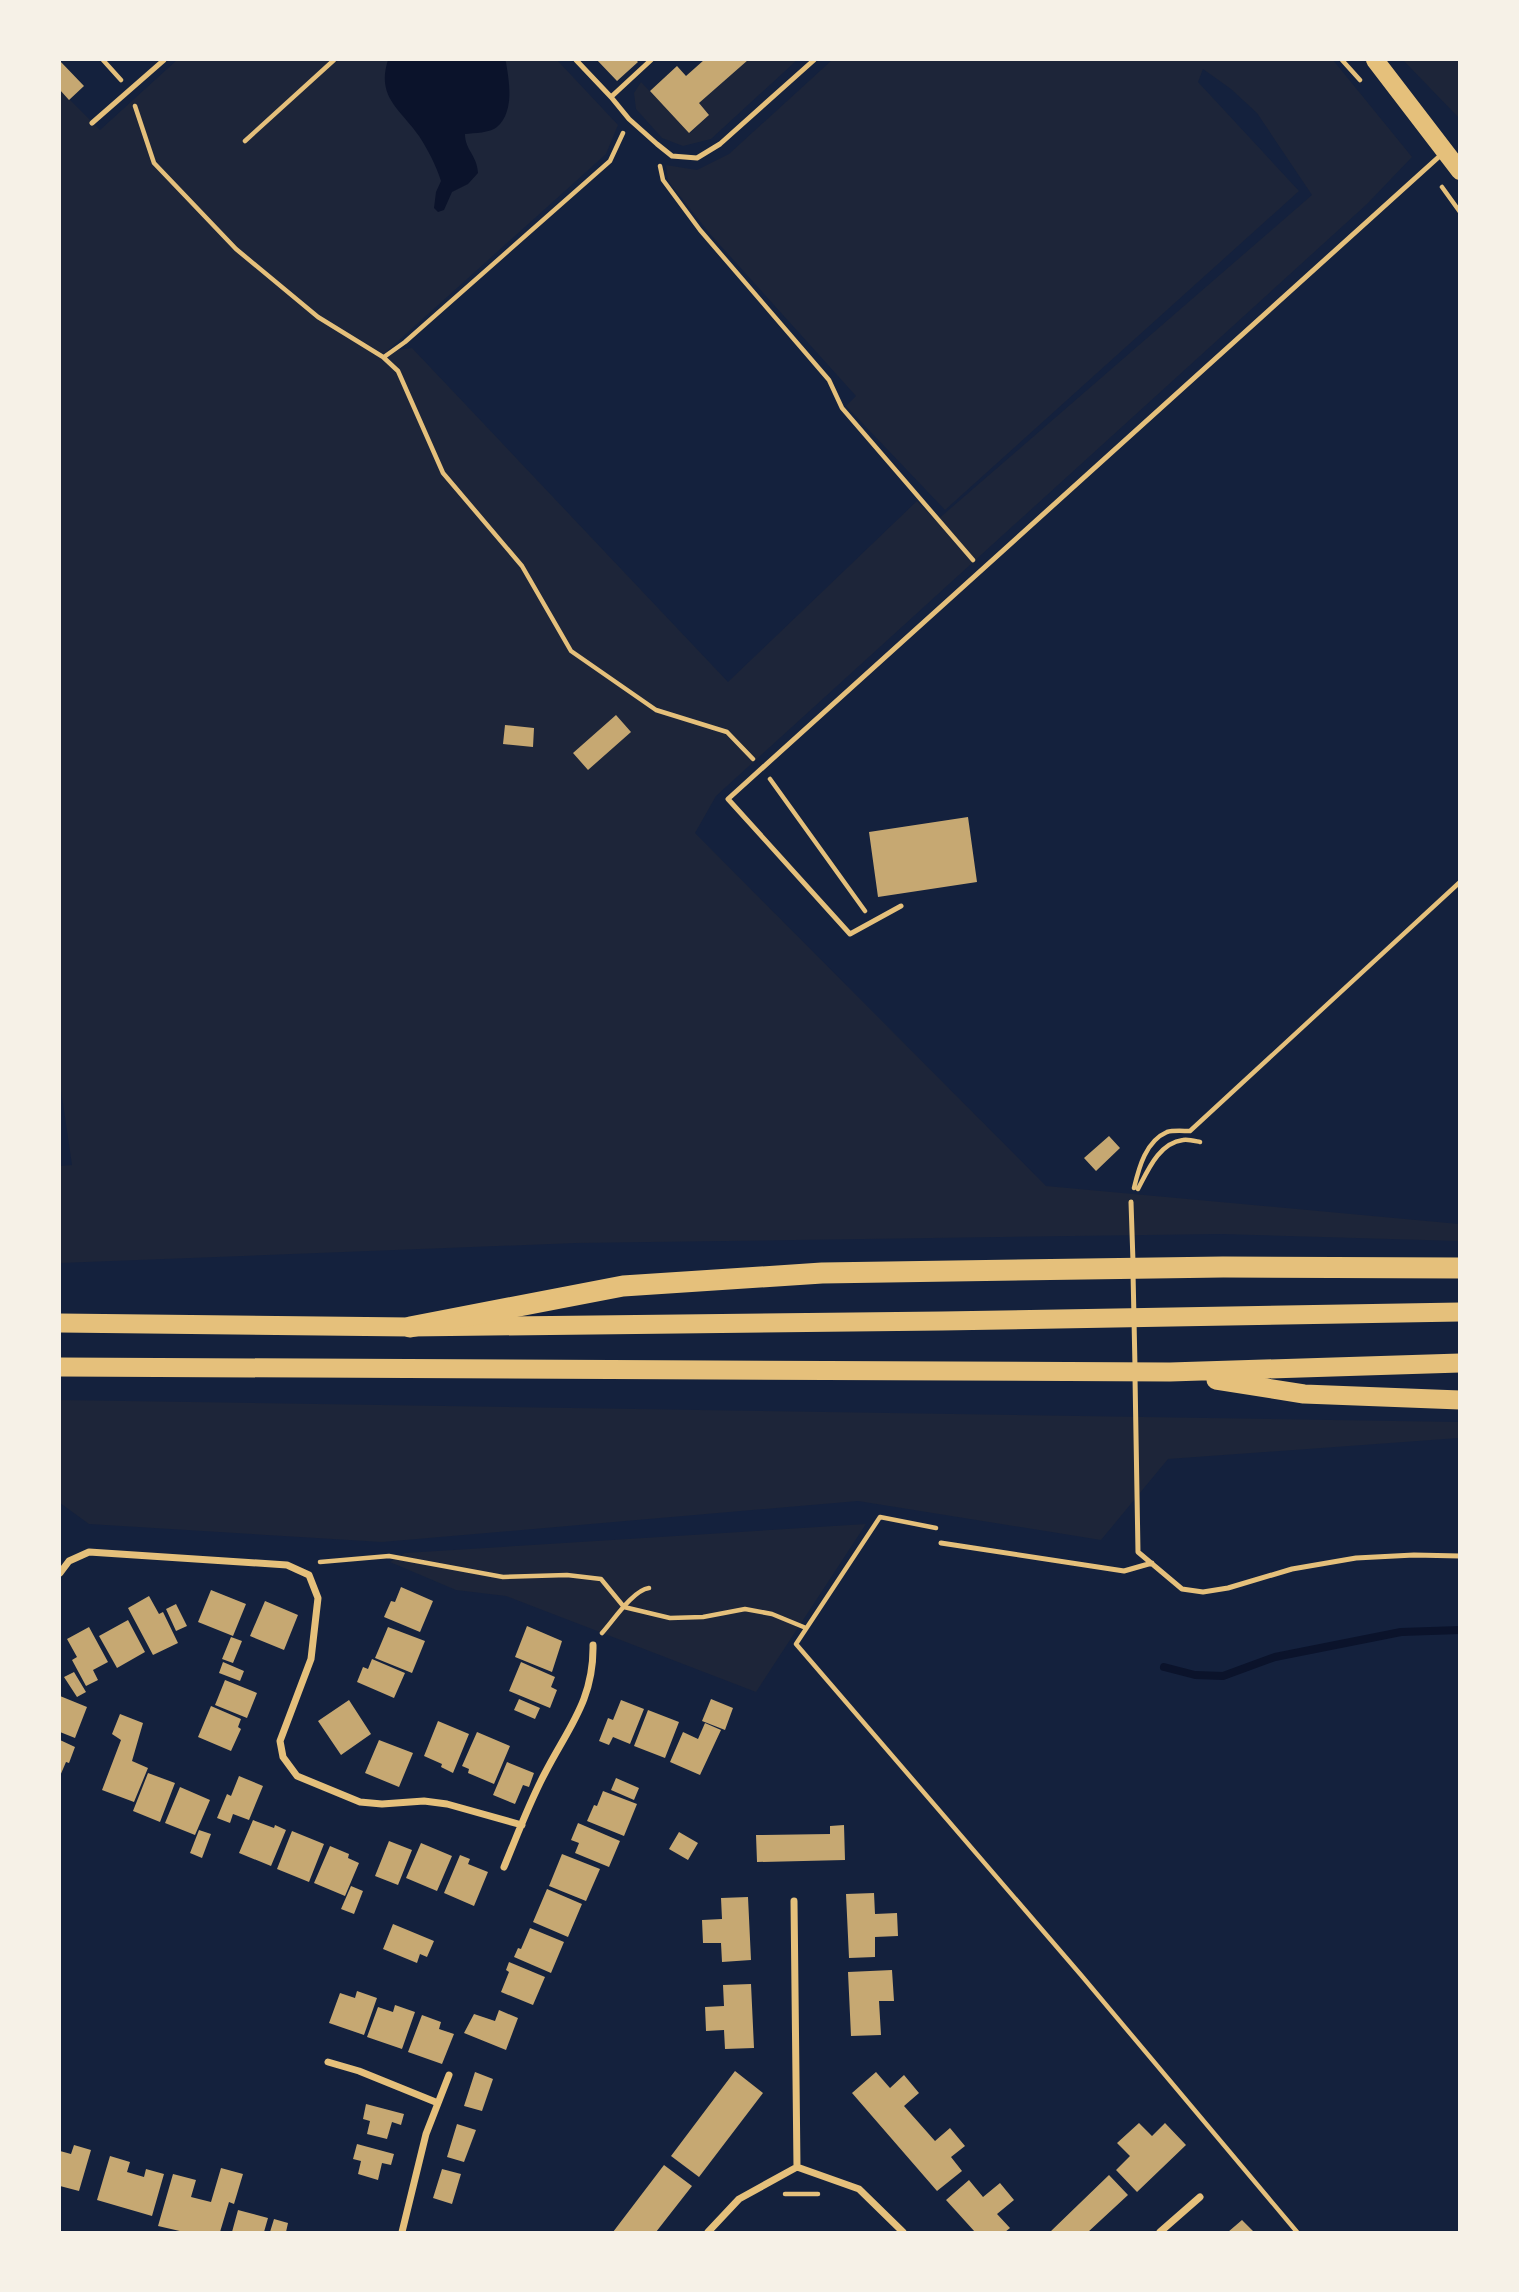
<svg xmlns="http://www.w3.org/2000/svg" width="1519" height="2292" viewBox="0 0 1519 2292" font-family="Karla,sans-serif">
<rect width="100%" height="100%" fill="#14213d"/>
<!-- green -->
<path fill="#1d2539" d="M 177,60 L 557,60 L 618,125 L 606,154 L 387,351 L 412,348 L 728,682 L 917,501 L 936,521 L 1312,195 L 1257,113 L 1231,89 L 1203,69 L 1198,82 L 1299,191 L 945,510 L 846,406 L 856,396 L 710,234 L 668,181 L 666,165 L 697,170 L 729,154 L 832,60 L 1333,60 L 1412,157 L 1367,204 L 716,796 L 695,833 L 1046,1186 L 1459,1224 L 1459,1241 L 1221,1234 L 576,1243 L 60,1263 L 60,1166 L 72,1165 L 60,1083 L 60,90 L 100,130 Z
M 748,60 L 797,60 L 711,139 L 683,146 L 662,138 L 636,109 L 634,93 L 641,82 L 690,133 L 709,115 L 699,103 Z
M 1403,60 L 1459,60 L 1459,118 Z
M 60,1400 L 1459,1422 L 1459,1438 L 1168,1459 L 1101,1540 L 858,1501 L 382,1542 L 89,1524 L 60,1503 Z
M 866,1524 L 756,1692 L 506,1596 L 456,1590 L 390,1562 L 405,1553 Z"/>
<!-- water -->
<path fill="#0b132b" d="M 388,60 L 505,60 L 506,62 C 509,81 515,111 497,127 C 490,133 474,133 465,134 C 465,150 477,155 478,173 L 468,184 L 452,192 L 444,210 L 438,212 L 434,208 L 436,192 L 441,181 C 436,165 428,150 419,136 C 400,109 376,97 388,60 Z"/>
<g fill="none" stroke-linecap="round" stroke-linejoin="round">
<!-- stream -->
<path stroke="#0b132b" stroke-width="8" d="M 1164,1667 L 1195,1675 L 1223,1676 L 1275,1657 L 1401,1632 L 1460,1630"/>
</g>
<!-- building -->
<path fill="#c6a872" d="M 597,60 L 636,60 L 638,62 L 617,81 Z
M 704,60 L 748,60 L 699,103 L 709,115 L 689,133 L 650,91 L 677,66 L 686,76 Z
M 60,61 L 84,86 L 69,100 L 60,90 Z
M 616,715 L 631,732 L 588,770 L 573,753 Z
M 505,725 L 534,728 L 533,747 L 503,744 Z
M 968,817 L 977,882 L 878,897 L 869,832 Z
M 1109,1136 L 1120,1148 L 1096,1171 L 1084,1158 Z
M 401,1587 L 433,1601 L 420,1632 L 384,1617 L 391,1601 L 395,1602 Z
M 211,1590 L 246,1604 L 233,1636 L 198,1622 Z
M 149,1596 L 159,1614 L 163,1612 L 178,1643 L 153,1655 L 128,1608 Z
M 265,1601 L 298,1615 L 284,1650 L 250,1636 Z
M 176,1604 L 187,1626 L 176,1631 L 166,1609 Z
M 128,1620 L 145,1652 L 117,1668 L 99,1636 Z
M 527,1626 L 562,1641 L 552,1672 L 515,1657 Z
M 89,1627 L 108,1662 L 93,1670 L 98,1680 L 86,1686 L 72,1660 L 77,1657 L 67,1639 Z
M 388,1627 L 425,1641 L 412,1673 L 375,1658 Z
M 231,1637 L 242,1641 L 233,1663 L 222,1659 Z
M 372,1659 L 405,1673 L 394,1698 L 357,1682 L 363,1667 L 368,1669 Z
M 223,1662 L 244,1671 L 240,1681 L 219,1673 Z
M 521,1662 L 555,1677 L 551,1687 L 557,1690 L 550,1708 L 509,1691 Z
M 74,1672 L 86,1692 L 77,1697 L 64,1677 Z
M 225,1680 L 257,1693 L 247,1718 L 215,1705 Z
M 60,1696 L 87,1707 L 75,1738 L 60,1732 Z
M 519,1699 L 540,1708 L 535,1719 L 514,1710 Z
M 711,1699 L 733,1708 L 725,1730 L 702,1721 Z
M 349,1700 L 371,1734 L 341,1755 L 318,1721 Z
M 621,1700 L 644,1709 L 630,1744 L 613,1737 L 609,1745 L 599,1741 L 608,1718 L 613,1720 Z
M 211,1706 L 241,1719 L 238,1727 L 241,1729 L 231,1751 L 198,1737 Z
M 648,1710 L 679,1722 L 665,1758 L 634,1746 Z
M 120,1714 L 143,1723 L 132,1761 L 148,1768 L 134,1802 L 102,1790 L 121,1740 L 112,1734 Z
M 438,1721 L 469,1734 L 453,1773 L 441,1767 L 442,1764 L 424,1756 Z
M 705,1723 L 721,1730 L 700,1775 L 670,1762 L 683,1732 L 698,1739 Z
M 477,1732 L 510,1746 L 494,1784 L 468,1773 L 469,1769 L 462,1766 Z
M 60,1740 L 75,1747 L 69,1763 L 66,1762 L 60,1776 Z
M 379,1740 L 413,1753 L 399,1787 L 365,1773 Z
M 507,1762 L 534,1773 L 529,1787 L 523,1785 L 515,1804 L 493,1795 Z
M 148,1773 L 175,1783 L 160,1822 L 133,1811 Z
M 239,1776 L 263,1786 L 249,1820 L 233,1814 L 230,1823 L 217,1818 L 227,1794 L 231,1796 Z
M 616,1778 L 639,1788 L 634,1800 L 611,1790 Z
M 180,1787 L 210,1800 L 195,1835 L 165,1823 Z
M 603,1791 L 637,1804 L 624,1836 L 587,1821 L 594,1805 L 597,1806 Z
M 253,1820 L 274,1828 L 275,1825 L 286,1830 L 271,1866 L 239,1853 Z
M 578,1823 L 620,1841 L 609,1867 L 575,1853 L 579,1843 L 571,1840 Z
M 844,1825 L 845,1860 L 757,1862 L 756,1835 L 830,1834 L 830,1826 Z
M 199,1830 L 211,1834 L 202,1858 L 190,1853 Z
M 292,1831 L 324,1844 L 309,1882 L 277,1869 Z
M 679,1832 L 698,1843 L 688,1860 L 669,1849 Z
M 389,1841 L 412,1850 L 398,1885 L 375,1876 Z
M 421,1843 L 452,1856 L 437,1891 L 406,1878 Z
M 330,1846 L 349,1854 L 348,1858 L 359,1863 L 345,1896 L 314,1883 Z
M 562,1854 L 600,1869 L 586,1901 L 549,1886 Z
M 460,1855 L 470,1859 L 468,1864 L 488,1872 L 474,1906 L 444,1893 Z
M 351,1886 L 363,1891 L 354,1914 L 341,1909 Z
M 547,1889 L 582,1904 L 568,1937 L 533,1922 Z
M 874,1893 L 875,1914 L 897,1913 L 898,1936 L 875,1937 L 875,1957 L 849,1958 L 846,1894 Z
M 748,1897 L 751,1960 L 722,1962 L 721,1943 L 703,1943 L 702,1920 L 722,1919 L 721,1898 Z
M 393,1924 L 434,1941 L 427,1957 L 420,1954 L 417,1963 L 383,1949 Z
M 530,1928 L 564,1942 L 551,1973 L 514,1957 L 518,1948 L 521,1949 Z
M 509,1962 L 545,1977 L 533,2005 L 501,1992 L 509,1972 L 506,1970 Z
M 892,1970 L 894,2001 L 879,2001 L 881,2035 L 851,2036 L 848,1972 Z
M 751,1984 L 754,2048 L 725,2049 L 724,2030 L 706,2031 L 705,2007 L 724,2006 L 723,1985 Z
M 357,1991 L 377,1998 L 364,2035 L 329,2023 L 340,1993 L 355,1998 Z
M 395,2005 L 415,2012 L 402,2049 L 367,2037 L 378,2007 L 393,2012 Z
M 499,2010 L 518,2018 L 506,2050 L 464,2033 L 474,2014 L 495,2021 Z
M 422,2015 L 441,2022 L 439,2029 L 454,2034 L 442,2064 L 408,2052 Z
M 735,2071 L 763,2093 L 699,2177 L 671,2156 Z
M 475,2072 L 493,2079 L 482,2111 L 464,2106 Z
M 876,2072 L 890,2088 L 904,2075 L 919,2093 L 904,2106 L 935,2141 L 950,2128 L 965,2146 L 951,2157 L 962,2171 L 937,2191 L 852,2093 Z
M 366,2104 L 404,2114 L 401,2125 L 392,2122 L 387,2139 L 367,2134 L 370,2121 L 363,2119 Z
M 1139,2123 L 1152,2136 L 1165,2123 L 1186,2145 L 1137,2192 L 1116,2170 L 1130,2156 L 1117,2143 Z
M 457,2124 L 476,2130 L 464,2162 L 447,2157 Z
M 357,2144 L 394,2154 L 391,2165 L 382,2163 L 378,2180 L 358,2174 L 361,2161 L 353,2159 Z
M 74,2145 L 91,2150 L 79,2191 L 60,2186 L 60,2151 L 71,2154 Z
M 110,2156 L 130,2162 L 127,2172 L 144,2177 L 146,2169 L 164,2174 L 152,2216 L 97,2200 Z
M 664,2165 L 692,2186 L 656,2232 L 613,2232 Z
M 221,2168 L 243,2174 L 234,2204 L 229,2202 L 220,2232 L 184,2232 L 158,2226 L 173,2174 L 196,2180 L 191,2197 L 211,2202 Z
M 442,2169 L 461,2174 L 452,2204 L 433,2198 Z
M 1109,2175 L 1128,2195 L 1088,2232 L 1050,2232 Z
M 969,2180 L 983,2197 L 1000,2183 L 1014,2200 L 997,2214 L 1010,2228 L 1005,2232 L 975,2232 L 946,2200 Z
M 238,2210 L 268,2218 L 264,2232 L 232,2232 Z
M 274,2219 L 288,2223 L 286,2232 L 270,2232 Z
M 1242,2220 L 1254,2232 L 1228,2232 Z"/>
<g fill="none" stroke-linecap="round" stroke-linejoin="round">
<!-- path -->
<path stroke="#e5c07b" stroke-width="4.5" d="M 103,60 L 121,80
M 1342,60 L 1360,80
M 135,106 L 154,163 L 236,249 L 318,317 L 383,357 L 398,371 L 443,473 L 522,566 L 571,651 L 656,710 L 727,732 L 753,759
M 245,141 L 334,60
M 660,166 L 663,180 L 700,230 L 829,380 L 842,408 L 973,560
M 1442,187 L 1460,212
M 384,357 L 405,342 L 610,161 L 623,133
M 770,779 L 865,911
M 1134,1188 C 1139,1167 1146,1141 1167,1132 C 1173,1130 1183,1131 1190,1131 L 1460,882
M 1138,1189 C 1148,1170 1159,1143 1183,1140 C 1188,1139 1195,1141 1200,1142
M 936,1528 L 880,1517 L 796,1644 L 1081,1975 L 1297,2232
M 320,1562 L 389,1556 L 503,1577 L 567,1575 L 601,1579 L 624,1607 L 670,1618 L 703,1617 L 745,1609 L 772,1614 L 806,1628
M 602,1633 C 613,1621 633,1590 649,1588
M 785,2194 L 818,2194"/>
<!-- service -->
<path stroke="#e5c07b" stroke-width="5" d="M 576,60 L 611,97 L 629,119 L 657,144 L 672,156 L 697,158 L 720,144 L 814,60
M 611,97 L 651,60
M 92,123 L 164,60
M 901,906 L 850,934 L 728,799 L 1442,154
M 1131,1202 L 1133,1262
M 1133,1272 L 1135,1367
M 1135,1377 L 1138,1552 L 1182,1589 L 1203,1592 L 1228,1588 L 1292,1569 L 1356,1558 L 1414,1555 L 1460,1556
M 941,1543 L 1124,1571 L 1152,1563"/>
<!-- minor -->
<path stroke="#e5c07b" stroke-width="7" d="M 60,1573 L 69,1561 L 89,1552 L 287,1565 L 309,1575 L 318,1598 L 311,1659 L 280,1741 L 283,1757 L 297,1776 L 360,1802 L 382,1804 L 424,1801 L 447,1804 L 522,1825
M 504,1867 C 517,1836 529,1803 545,1773 C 568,1728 594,1700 593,1645
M 794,1901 L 797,2167
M 328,2062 L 359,2071 L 438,2103
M 402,2232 L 426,2134 L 449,2075
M 708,2232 L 739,2199 L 797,2167 L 859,2189 L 903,2232
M 1160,2232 L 1200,2197"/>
<!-- primary -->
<path stroke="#e5c07b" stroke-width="18" d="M 1375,60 L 1460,171"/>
<!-- trunk -->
<path stroke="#e5c07b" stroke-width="19" d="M 60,1323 L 410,1327 L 942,1321 L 1460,1312
M 60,1367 L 1170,1372 L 1460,1363
M 1216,1380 L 1304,1394 L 1460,1400"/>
<!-- motorway -->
<path stroke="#e5c07b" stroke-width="21" d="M 410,1327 L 623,1286 L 822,1273 L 1223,1267 L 1460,1268"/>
</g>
<!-- border -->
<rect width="1519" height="2292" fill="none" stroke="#f6f1e7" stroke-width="122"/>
</svg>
